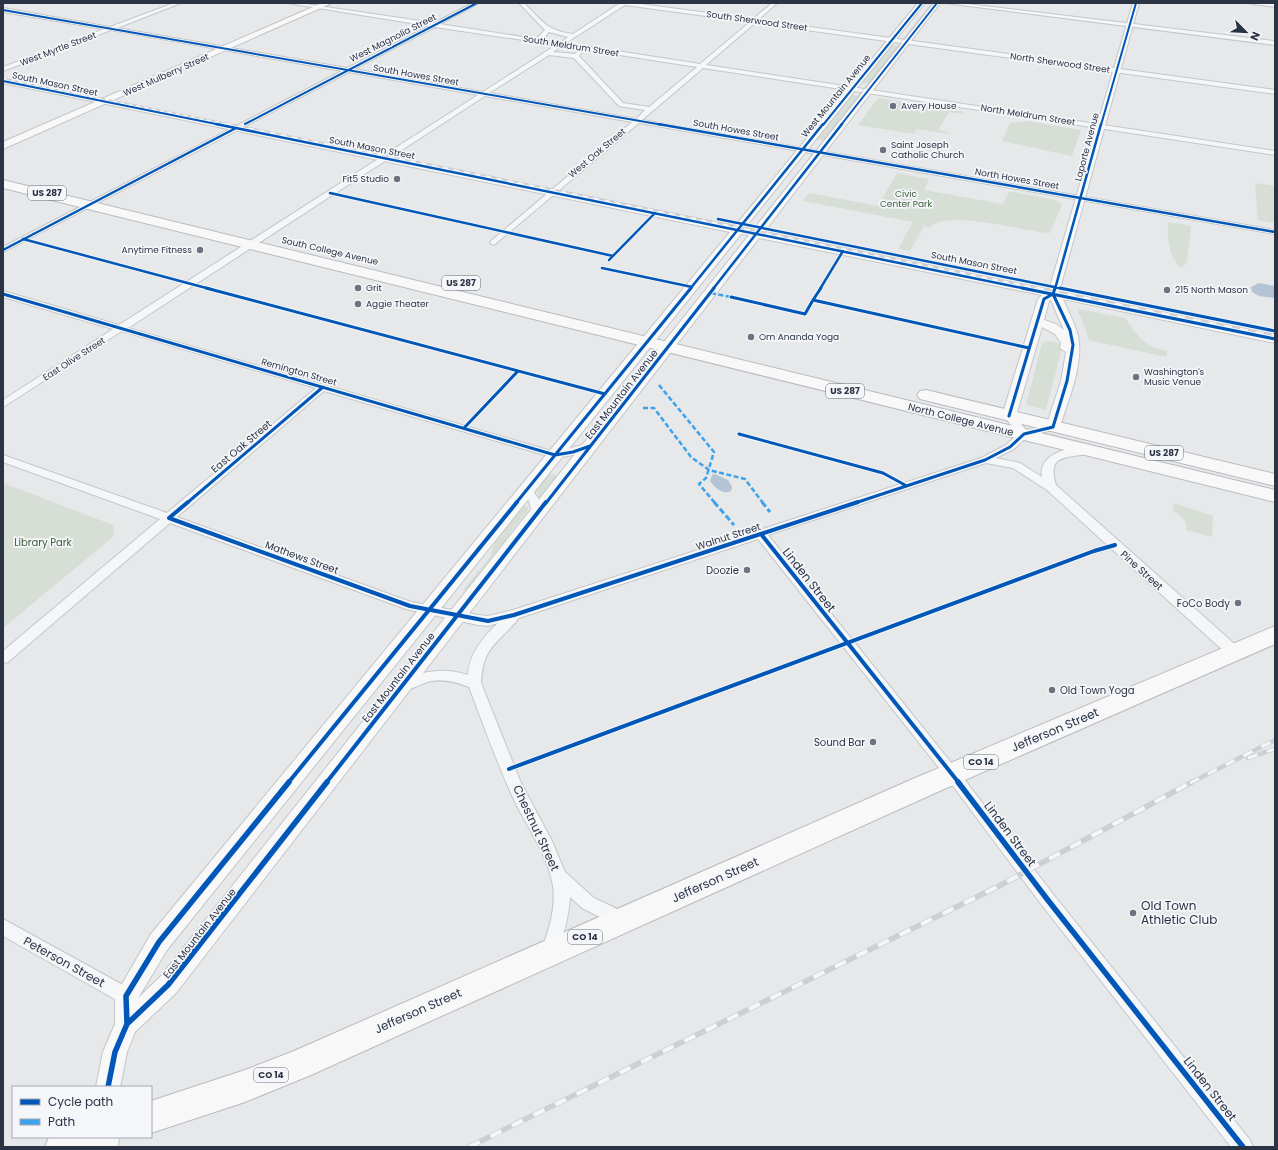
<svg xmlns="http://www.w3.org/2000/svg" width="1278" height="1150" viewBox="0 0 1278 1150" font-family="Poppins,sans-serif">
<rect width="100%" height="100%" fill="#e6e8ea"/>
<!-- green -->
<path fill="#d6ded6" d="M 891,45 L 900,46 L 870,83 L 862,83 Z
M 854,95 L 860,97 L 825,140 L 816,140 L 850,96 Z
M 878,98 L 964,112 L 963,114 L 949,112 L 938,130 L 949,132 L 948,134 L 917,129 L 914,134 L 858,125 Z
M 1026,121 L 1081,130 L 1072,156 L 1002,141 L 1010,123 Z
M 897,173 L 929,179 L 924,190 L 1003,204 L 1009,192 L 1012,192 L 1056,200 L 1062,205 L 1050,233 C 1025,232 945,208 929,228 L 924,226 L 910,251 L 898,249 L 913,222 L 803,201 L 809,193 L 878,206 Z
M 1255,183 L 1275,186 L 1275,223 L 1258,220 Z
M 1168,222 L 1191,226 L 1187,262 L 1182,268 C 1169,261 1167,235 1168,222 Z
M 1079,309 L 1125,318 C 1139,338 1143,345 1167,351 L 1167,357 L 1088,340 L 1086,329 L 1078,312 Z
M 1048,341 L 1058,343 L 1062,348 L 1046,410 L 1026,405 L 1042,343 Z
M 549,474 L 558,476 L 540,499 L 536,490 Z
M 3,483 L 113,525 L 114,536 L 3,628 Z
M 1174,503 L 1213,516 L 1212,537 L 1186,530 C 1188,521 1181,516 1173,511 Z
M 522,506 L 528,507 L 528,511 L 510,533 L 508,541 L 468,591 L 463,590 L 490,557 L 497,537 Z"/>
<!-- water -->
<path fill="#b4c4d5" d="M 1259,283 L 1275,286 L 1275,298 L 1259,296 L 1252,292 L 1251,287 Z
M 715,474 L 728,480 L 732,487 L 731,491 C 723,495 715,488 710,481 L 712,475 Z"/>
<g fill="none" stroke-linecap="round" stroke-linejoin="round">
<!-- street casing -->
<g stroke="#c4c6c8" stroke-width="2">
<path id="street" d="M 174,3 L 181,3 L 117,28 L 347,68 L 429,26 L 287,3 L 299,3 L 434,23 L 473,3 L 479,3 L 440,24 L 536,39 L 545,30 L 519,3 L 524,3 C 542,21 547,31 573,34 L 620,3 L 633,3 L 753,19 L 772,3 L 777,3 L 758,20 L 1275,90 L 1275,94 L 755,23 L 706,65 L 1275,151 L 1275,155 L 703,68 L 642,120 L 1275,230 L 1275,234 L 639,123 L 494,245 L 490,243 L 491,241 L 632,122 L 485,96 L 128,328 L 555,452 L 590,443 L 594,444 L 595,446 L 594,448 L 573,455 L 555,458 L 324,391 L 177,517 L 411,602 L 478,615 L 488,616 L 513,610 L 981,458 L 1006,445 L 1018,434 L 1004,416 L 1005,414 L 1013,414 L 1026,430 L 1053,424 L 1058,427 L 1057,429 L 1028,436 L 1014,449 L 996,458 L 1020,463 L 1042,477 C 1037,453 1074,444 1091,449 L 1092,451 L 1091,453 C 1069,459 1046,452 1056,485 L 1239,648 L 1240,652 L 1239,656 L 1234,657 L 1229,656 L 1047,490 L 1013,468 L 986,463 L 768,535 L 957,770 L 1053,894 L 1250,1140 L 1253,1147 L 1231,1147 L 1041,904 L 947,778 L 758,539 L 519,618 C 498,644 483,645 481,683 L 521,783 L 552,841 L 565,872 L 594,898 L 628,914 L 630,920 L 628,926 L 622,928 L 582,908 L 570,897 C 569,918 563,937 555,957 L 549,959 L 543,957 L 541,951 C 549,930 556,908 553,886 C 548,855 527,827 514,800 C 497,763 483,724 469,687 C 456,682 444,679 431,681 C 421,683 410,692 400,689 L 398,685 L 400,681 C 424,671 443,667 468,675 C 469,654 483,637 498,623 L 488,626 L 478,625 L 406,609 L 170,523 L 8,662 L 3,663 L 3,651 L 160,519 L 3,462 L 3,455 L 167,513 L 316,388 L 122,331 L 3,407 L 3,400 L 113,329 L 3,297 L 3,291 L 119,325 L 478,95 L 349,72 L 3,252 L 3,247 L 342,71 L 111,30 L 3,71 L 3,67 L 104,29 L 3,12 L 3,8 L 110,27 ZM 625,5 L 750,22 L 700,64 L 566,43 ZM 435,27 L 556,45 L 483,92 L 354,69 ZM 549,32 L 568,37 L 560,43 L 542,40 ZM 562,46 L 697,67 L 649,107 L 623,103 L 579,56 L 583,50 L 579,50 L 575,54 L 553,52 ZM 549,55 L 574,58 L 619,106 L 645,110 L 636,119 L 489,93 Z
M 945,3 L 959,3 L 1275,41 L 1275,45 Z
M 1251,3 L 1275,3 L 1275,7 L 1253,4 Z
M 525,487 C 537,491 540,502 544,513 L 542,516 L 538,517 L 532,513 L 529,501 L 520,491 Z
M 3,919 L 132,990 L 135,996 L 132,1002 L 126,1005 L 120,1002 L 3,936 Z"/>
</g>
<!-- secondary casing -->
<g stroke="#c4c6c8" stroke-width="2">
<path id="secondary" d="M 918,3 L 925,3 L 745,228 L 753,230 L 934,3 L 940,3 L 764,232 L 1049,290 L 1133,3 L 1139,3 L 1059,292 L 1275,335 L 1275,343 L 1063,299 C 1067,309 1076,326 1078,336 C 1084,365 1068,400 1060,427 L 1058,430 L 1048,430 L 1046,427 L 1061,381 L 1066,352 L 1060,348 L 1061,343 L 1055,334 L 1042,327 L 1016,416 L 1014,419 L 1004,419 L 1002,416 L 1038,299 L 1042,295 L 759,238 L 176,993 L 135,1032 L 127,1052 L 120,1087 L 96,1087 L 103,1052 L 115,1024 L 115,996 L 151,934 L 730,232 L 3,83 L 3,79 L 735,226 ZM 741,234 L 749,235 L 160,977 L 138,998 L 167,950 ZM 1051,300 L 1064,330 L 1056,324 L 1044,320 L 1049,301 Z
M 93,1137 L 119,1137 L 118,1147 L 92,1147 Z"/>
</g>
<!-- primary casing -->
<g stroke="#c2c5c8" stroke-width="2">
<path id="primary" d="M 322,3 L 332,3 L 3,149 L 3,142 Z"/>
</g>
<!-- highway casing -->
<g stroke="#b8bbbf" stroke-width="2">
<path id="highway" d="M 3,180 L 1275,490 L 1275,502 L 3,188 Z
M 926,390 L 1275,474 L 1275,486 L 920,399 L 917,395 L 920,391 Z
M 1275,626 L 1275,644 L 933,794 L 311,1075 L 245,1102 L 151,1133 L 151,1101 L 245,1070 L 294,1051 L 915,778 Z
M 49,1137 L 110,1137 L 105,1147 L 45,1147 Z"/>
</g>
<!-- street -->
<use href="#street" fill="#f5f6f7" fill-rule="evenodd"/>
<!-- secondary -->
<use href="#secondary" fill="#f8f8f8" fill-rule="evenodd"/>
<!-- primary -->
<use href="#primary" fill="#f8f8f8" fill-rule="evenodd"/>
<!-- highway -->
<use href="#highway" fill="#f8f8f8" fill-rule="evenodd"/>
<!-- tram -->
<path stroke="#cecfd2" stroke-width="1" d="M 824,139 L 932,3"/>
<!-- rail-far4 casing -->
<g stroke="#cecfd2" stroke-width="2">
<path id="rail-far4" d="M 3,79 L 232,125"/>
</g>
<!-- rail-far3 casing -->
<g stroke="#cecfd2" stroke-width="3">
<path id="rail-far3" d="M 227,124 L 1041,289"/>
</g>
<!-- rail-far2 casing -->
<g stroke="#cecfd2" stroke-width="3.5">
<path id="rail-far2" d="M 1036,288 L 1275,336"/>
</g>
<!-- rail-far1 casing -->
<g stroke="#cecfd2" stroke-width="4.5">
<path id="rail-far1" d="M 1248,758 L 1275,749
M 1190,783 L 1275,740"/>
</g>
<!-- rail casing -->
<g stroke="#cecfd2" stroke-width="5.5">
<path id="rail" d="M 469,1147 L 999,886 L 1192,782"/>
</g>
<!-- rail-far4 -->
<use href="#rail-far4" stroke="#f4f6f9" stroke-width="1.5" stroke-dasharray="4" stroke-linecap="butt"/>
<!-- rail-far3 -->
<use href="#rail-far3" stroke="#f4f6f9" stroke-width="2" stroke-dasharray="5.5" stroke-linecap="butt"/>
<!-- rail-far2 -->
<use href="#rail-far2" stroke="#f4f6f9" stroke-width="2.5" stroke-dasharray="8" stroke-linecap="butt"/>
<!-- rail-far1 -->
<use href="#rail-far1" stroke="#f4f6f9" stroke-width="3" stroke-dasharray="10" stroke-linecap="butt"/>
<!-- rail -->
<use href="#rail" stroke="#f4f6f9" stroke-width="4" stroke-dasharray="12" stroke-linecap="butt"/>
<!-- quiet-far1 -->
<path stroke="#3ea3ec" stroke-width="2.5" stroke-dasharray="5 2.5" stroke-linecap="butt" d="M 711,293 L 731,297
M 659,385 L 714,452 L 706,478 L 699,484 L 715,503
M 643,408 L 654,408 L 691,457 L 709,470 L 745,479 L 763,503"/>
<!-- quiet -->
<path stroke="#3ea3ec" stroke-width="3" stroke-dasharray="6 3" stroke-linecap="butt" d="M 714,502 L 734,525
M 762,502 L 770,512"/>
<!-- cycleway-far4 casing -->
<g stroke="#f4f6f9" stroke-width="3">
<path id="cycleway-far4" d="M 3,10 L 663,125
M 3,81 L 221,125
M 245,124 L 477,3
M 823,125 L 922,3
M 841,125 L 937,3
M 1101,125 L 1136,3"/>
</g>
<!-- cycleway-far3 casing -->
<g stroke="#f4f6f9" stroke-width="4">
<path id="cycleway-far3" d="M 216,124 L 1027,289
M 658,124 L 1275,232
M 330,193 L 613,256
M 718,219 L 1064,289
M 23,239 L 210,289
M 3,250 L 236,128
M 609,260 L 655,213
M 602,268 L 692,287
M 690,289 L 823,124
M 713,289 L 842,124
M 820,289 L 843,251
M 1055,289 L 1101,124"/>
</g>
<!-- cycleway-far2 casing -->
<g stroke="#f4f6f9" stroke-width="5">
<path id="cycleway-far2" d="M 206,288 L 605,394
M 821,288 L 813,300 L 1029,348
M 1022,288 L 1275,339
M 1060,288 L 1275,331
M 3,294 L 555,455 L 573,452 L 590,446
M 731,297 L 805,314 L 813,300
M 1009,416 L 1044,299 L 1053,294 L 1055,288
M 464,428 L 518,371
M 739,434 L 883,473 L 905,485
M 187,503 L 323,387
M 516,503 L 691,288
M 546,503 L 714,288
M 855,503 L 985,460 L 1010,447 L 1024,434 L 1053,427 L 1067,381 L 1073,345 L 1070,330 L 1053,294"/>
</g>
<!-- cycleway-far1 casing -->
<g stroke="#f4f6f9" stroke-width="6">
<path id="cycleway-far1" d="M 188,502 L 169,518 L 410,606 L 488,621 L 514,615 L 858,502
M 761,534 L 959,783
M 509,769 L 1094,551 L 1115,545
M 288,783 L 517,502
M 326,783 L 546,502"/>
</g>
<!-- cycleway casing -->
<g stroke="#f4f6f9" stroke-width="8">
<path id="cycleway" d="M 958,782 L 1047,899 L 1243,1147
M 127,1024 L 168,985 L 327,782
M 108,1087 L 115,1052 L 127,1024 L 126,996 L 159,942 L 289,782"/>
</g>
<!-- cycleway-far4 -->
<use href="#cycleway-far4" stroke="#0057b8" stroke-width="2"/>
<!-- cycleway-far3 -->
<use href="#cycleway-far3" stroke="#0057b8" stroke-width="2.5"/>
<!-- cycleway-far2 -->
<use href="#cycleway-far2" stroke="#0057b8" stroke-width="3"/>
<!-- cycleway-far1 -->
<use href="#cycleway-far1" stroke="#0057b8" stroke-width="4"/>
<!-- cycleway -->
<use href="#cycleway" stroke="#0057b8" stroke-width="5.5"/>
</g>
<!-- markers -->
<g fill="#6c737f" stroke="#f4f6f9" stroke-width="1.5">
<circle cx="893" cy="106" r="4"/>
<circle cx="883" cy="150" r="4"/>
<circle cx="397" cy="179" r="4"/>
<circle cx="200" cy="250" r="4"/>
<circle cx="358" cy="288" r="4"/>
<circle cx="1167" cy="290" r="4"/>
<circle cx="358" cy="304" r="4"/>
<circle cx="751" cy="337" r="4"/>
<circle cx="1136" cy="377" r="4"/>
<circle cx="747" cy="570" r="4"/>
<circle cx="1238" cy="603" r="4"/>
<circle cx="1052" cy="690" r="4"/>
<circle cx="873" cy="742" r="4"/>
<circle cx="1133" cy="913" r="4"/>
</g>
<g text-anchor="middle" stroke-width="3.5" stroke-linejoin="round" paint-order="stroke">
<!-- far-street labels -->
<g font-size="9" fill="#2b3445" stroke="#f4f6f9">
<text transform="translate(757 21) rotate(8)" y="3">South Sherwood Street</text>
<text transform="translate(393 38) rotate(-27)" y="3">West Magnolia Street</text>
<text transform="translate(571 46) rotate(9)" y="3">South Meldrum Street</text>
<text transform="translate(58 49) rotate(-21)" y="3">West Myrtle Street</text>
<text transform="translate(1060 63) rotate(8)" y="3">North Sherwood Street</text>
<text transform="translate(166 75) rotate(-24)" y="3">West Mulberry Street</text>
<text transform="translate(416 75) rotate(10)" y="3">South Howes Street</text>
<text transform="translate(55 84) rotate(12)" y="3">South Mason Street</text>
<text transform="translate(836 96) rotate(-51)" y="3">West Mountain Avenue</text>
<text transform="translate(1028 115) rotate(9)" y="3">North Meldrum Street</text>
<text transform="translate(736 130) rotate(10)" y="3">South Howes Street</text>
<text transform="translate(1087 147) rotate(-75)" y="3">Laporte Avenue</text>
<text transform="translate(372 148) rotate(11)" y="3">South Mason Street</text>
<text transform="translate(597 153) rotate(-40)" y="3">West Oak Street</text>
<text transform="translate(1017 179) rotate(10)" y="3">North Howes Street</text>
<text transform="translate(330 251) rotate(13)" y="3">South College Avenue</text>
<text transform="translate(974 263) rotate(11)" y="3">South Mason Street</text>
<text transform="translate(74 359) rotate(-33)" y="3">East Olive Street</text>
<text transform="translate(299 372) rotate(16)" y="3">Remington Street</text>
</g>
<!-- far-poi labels -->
<g font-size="9" fill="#2b3445" stroke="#f4f6f9" text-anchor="start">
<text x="901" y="109">Avery House</text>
<text x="891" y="148">Saint Joseph<tspan x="891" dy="10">Catholic Church</tspan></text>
<text x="389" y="182" text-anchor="end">Fit5 Studio</text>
<text x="192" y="253" text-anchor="end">Anytime Fitness</text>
<text x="366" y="291">Grit</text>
<text x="1175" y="293">215 North Mason</text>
<text x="366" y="307">Aggie Theater</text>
<text x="759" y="340">Om Ananda Yoga</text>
<text x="1144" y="375">Washington's<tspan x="1144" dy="10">Music Venue</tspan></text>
</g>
<!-- shield labels -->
<g fill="#f4f6f9" stroke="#676e7b" stroke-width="1">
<rect x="28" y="186" width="38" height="14" rx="3"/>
<rect x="442" y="276" width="38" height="14" rx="3"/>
<rect x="826" y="384" width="38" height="14" rx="3"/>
<rect x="1145" y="446" width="38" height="14" rx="3"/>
<rect x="964" y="755" width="34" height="14" rx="3"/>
<rect x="568" y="930" width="34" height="14" rx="3"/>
<rect x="254" y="1068" width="34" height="14" rx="3"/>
</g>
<g font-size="9" font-weight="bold" fill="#2b3445">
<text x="47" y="196">US 287</text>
<text x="461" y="286">US 287</text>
<text x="845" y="394">US 287</text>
<text x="1164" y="456">US 287</text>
<text x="981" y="765">CO 14</text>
<text x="585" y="940">CO 14</text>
<text x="271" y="1078">CO 14</text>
</g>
<!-- far-park labels -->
<g font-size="9" fill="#3f6138" stroke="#f4f6f9">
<text x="906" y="197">Civic<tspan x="906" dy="10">Center Park</tspan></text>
</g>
<!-- street labels -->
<g font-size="10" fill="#2b3445" stroke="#f4f6f9">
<text transform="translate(621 394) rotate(-52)" y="4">East Mountain Avenue</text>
<text transform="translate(961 419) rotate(14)" y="4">North College Avenue</text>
<text transform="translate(241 446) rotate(-40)" y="4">East Oak Street</text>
<text transform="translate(728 536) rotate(-18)" y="4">Walnut Street</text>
<text transform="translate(302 557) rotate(20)" y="4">Mathews Street</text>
<text transform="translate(1142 570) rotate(42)" y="4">Pine Street</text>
<text transform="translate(398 677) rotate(-52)" y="4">East Mountain Avenue</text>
<text transform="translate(199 933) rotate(-52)" y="4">East Mountain Avenue</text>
</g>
<!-- park labels -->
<g font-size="10" fill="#3f6138" stroke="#f4f6f9">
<text x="43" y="546">Library Park</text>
</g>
<!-- poi labels -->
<g font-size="10" fill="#2b3445" stroke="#f4f6f9" text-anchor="end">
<text x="739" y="574">Doozie</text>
<text x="1230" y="607">FoCo Body</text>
<text x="1060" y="694" text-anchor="start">Old Town Yoga</text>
<text x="865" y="746">Sound Bar</text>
</g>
<!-- near-street labels -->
<g font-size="12" fill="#2b3445" stroke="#f4f6f9">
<text transform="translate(809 580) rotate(52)" y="4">Linden Street</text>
<text transform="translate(1055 730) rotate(-23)" y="4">Jefferson Street</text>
<text transform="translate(536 828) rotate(65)" y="4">Chestnut Street</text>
<text transform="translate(1010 834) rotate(53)" y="4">Linden Street</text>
<text transform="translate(715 880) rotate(-24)" y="4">Jefferson Street</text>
<text transform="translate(64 962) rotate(29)" y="4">Peterson Street</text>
<text transform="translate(418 1011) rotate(-24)" y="4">Jefferson Street</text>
<text transform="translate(1210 1089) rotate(52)" y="4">Linden Street</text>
</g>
<!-- near-poi labels -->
<g font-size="12" fill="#2b3445" stroke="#f4f6f9" text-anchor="start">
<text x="1141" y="910">Old Town<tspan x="1141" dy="14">Athletic Club</tspan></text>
</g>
</g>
<!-- border -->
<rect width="1278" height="1150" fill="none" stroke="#2b3445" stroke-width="8"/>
<!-- legend -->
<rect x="12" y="1086" width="140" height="52" fill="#f4f6f9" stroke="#a4a8b1"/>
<rect x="20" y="1099" width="20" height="6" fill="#0057b8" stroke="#a4a8b1"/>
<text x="48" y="1106" font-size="12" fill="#2b3445">Cycle path</text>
<rect x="20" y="1119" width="20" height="6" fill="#3ea3ec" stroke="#a4a8b1"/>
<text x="48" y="1126" font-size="12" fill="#2b3445">Path</text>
<!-- north arrow -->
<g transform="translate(1246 32) rotate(114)" stroke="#f4f6f9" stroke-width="3" paint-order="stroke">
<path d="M0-3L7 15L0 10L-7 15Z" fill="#2b3445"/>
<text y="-6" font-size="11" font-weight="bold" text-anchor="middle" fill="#2b3445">N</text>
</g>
</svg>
